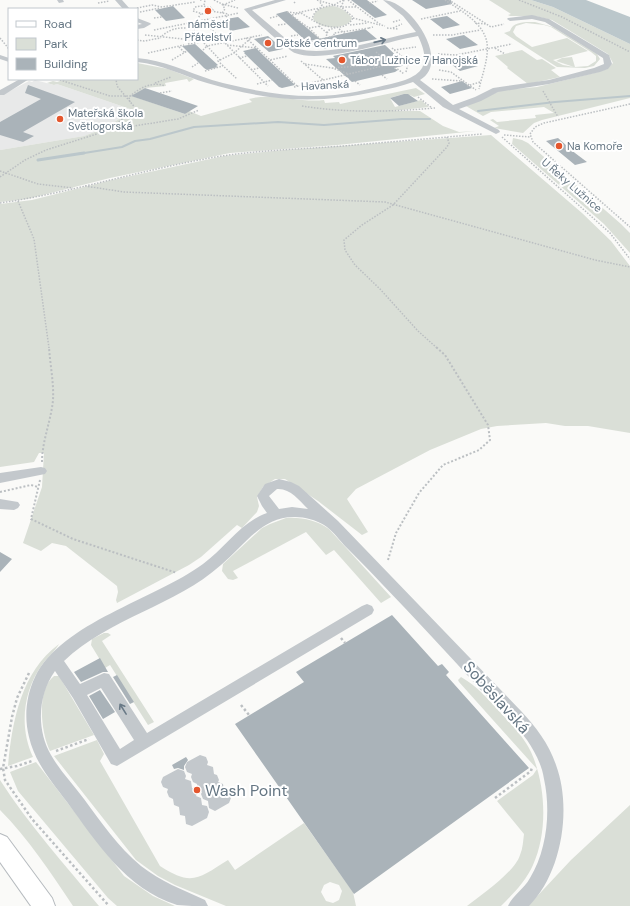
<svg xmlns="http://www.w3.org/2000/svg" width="630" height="906" viewBox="0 0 630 906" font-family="'DM Sans',sans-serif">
<rect width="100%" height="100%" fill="#fafaf8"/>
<!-- built -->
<path fill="#e8e9e9" d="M 35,80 L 54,85 L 57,84 L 133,110 L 105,128 L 84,136 L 0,150 L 0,93 L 6,93 L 29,81 L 32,82 Z"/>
<!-- green -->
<path fill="#dadfd7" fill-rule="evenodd" d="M 489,0 L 531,0 L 553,7 L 630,44 L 630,98 L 542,120 L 534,123 L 523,133 L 494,128 L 499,126 L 490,120 L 493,119 L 497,122 L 536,118 L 535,115 L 554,113 L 544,107 L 491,112 L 483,116 L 466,106 L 502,90 L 537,87 L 598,72 L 607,69 L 613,63 L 608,54 L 552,20 L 535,16 L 510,16 L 508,15 L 511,14 Z
M 332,6 C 339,6 348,12 352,18 C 349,28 329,29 320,25 C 318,24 315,21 313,19 C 314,9 323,7 332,6 Z
M 535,22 L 553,27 L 597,54 L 600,59 L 594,66 L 585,68 L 557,67 L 504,33 L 510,31 C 513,21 526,22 535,22 ZM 526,23 L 544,25 L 551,27 L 591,52 L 596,56 L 596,61 L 588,66 L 575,67 L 572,57 L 562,58 L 556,61 L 574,67 L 563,65 L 553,60 L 588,51 L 567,38 L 532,47 L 516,36 L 513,32 L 516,26 Z
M 522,50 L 537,60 L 542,59 L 556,68 L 551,70 L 560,77 L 528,84 L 507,68 L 508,67 L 495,56 Z
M 137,63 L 168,69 L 194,79 L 189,82 L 187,79 L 165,83 L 166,86 L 145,88 L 132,96 L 185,114 L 189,111 L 201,116 L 252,102 L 249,99 C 273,92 299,103 324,100 L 325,103 L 339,102 L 340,104 L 416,88 L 425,94 L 414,97 C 405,92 398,96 390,98 L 395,107 L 421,100 L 429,107 L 391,111 L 420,111 L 443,126 L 459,132 L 476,131 L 337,145 L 230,153 L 110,178 L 27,199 L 0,202 L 0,150 L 84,136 L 105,128 L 133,110 L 57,84 L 54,85 L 47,83 L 53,81 L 57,82 L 66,79 L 137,79 Z
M 491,135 L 582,213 L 611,241 L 630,266 L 630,433 L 588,426 L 565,426 L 546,423 L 497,426 L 481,429 L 430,450 L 356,489 L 347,499 L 368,532 L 362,535 L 318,501 L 285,479 L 275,479 L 263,487 L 257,497 L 259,506 L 257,512 L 242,528 L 237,525 L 201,557 L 189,565 L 117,603 L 116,600 L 118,592 L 117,586 L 66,546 L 52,543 L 41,551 L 23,543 L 42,487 L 44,453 L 39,453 L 34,462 L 0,467 L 0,204 L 32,200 L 112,180 L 224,156 L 284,150 Z
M 513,138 L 522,140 L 528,143 L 621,224 L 630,233 L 630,253 L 604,224 L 512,144 Z
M 286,518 C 302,517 316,520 329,529 L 391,597 L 381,603 L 334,550 L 326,555 L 306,532 L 233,571 L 238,578 L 233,580 L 228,579 L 222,571 L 223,564 L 262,528 L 270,524 Z
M 104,633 L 108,633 L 111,635 L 102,641 L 154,722 L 148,725 L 110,665 L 105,668 L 91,645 L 92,639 Z
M 59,644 C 56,650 47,658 42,665 C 23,691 19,728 33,757 L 8,766 C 12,722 21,672 59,644 Z
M 54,676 L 59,676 L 94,735 L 50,751 C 41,733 36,690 54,676 Z
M 461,677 C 478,687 486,697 499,711 C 511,724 524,737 531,752 C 546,785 548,832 533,865 C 526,881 513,894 501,906 L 467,906 C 481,895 515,872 520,855 C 523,848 523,841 524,834 L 497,801 L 533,775 L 537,769 L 459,682 L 458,680 Z
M 97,740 L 104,754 L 100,761 L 160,866 C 192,887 199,878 228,860 L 235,870 L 304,823 L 353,892 L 356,906 L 226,906 L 175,885 L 158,876 L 136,860 L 54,756 ZM 330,882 L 339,885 L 342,891 L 339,900 L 333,903 L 326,901 L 321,892 L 324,885 Z
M 36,762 L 124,876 L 153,896 L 175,906 L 117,906 L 108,898 L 18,791 L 10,772 Z
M 0,780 C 29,825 65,865 99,906 L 73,906 C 51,873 28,838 0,810 Z
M 630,805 L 630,906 L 528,906 L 571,860 Z"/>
<!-- water -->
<path fill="#bbc7cb" d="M 531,0 L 586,0 L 630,17 L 630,44 L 553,7 Z"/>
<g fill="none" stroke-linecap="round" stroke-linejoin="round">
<!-- stream-far1 -->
<path stroke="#bbc7cb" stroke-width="2" d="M 478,111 L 555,102 L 630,96
M 78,154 L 122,147 L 135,141 L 150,139 L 194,127 L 278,122 L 324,125 L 402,119 L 430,119"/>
<!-- stream -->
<path stroke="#bbc7cb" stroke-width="3" d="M 38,160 L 84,153"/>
</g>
<!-- building -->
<path fill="#aab3b9" d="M 351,0 L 367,0 L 387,15 L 375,18 Z
M 412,0 L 451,0 L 452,4 L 426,9 Z
M 173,6 L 185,18 L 166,21 L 155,10 Z
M 287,11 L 320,39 L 308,41 L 305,40 L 276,14 Z
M 447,16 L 460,25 L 443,29 L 430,19 Z
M 238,17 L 250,27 L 231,31 L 220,20 Z
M 365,29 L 377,39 L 324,49 L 314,40 Z
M 464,35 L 478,45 L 460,49 L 446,39 Z
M 268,36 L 283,49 L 269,52 L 254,39 Z
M 195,44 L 218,65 L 216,66 L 218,67 L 207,70 L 204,68 L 182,46 Z
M 385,45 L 406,65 L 394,68 L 398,70 L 395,72 L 352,82 L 326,59 L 335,58 L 333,56 Z
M 256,48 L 265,57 L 295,85 L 282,88 L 279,87 L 244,53 L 245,53 L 243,51 Z
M 464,56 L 478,66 L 460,71 L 446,60 Z
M 462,81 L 472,88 L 450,94 L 441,87 Z
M 28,85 L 75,102 L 23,132 L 34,136 L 23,142 L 0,135 L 0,122 L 41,99 L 25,93 Z
M 145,88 L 151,90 L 198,106 L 185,114 L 131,96 Z
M 404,94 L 408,94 L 418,101 L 399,106 L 390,98 Z
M 558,138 L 575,153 L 587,162 L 575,165 L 546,141 Z
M 0,552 L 12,559 L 0,572 Z
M 392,615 L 438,666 L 442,664 L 449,672 L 446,675 L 529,768 L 354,894 L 235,724 L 304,682 L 296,672 Z
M 100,658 L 108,672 L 103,672 L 81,682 L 74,672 Z
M 117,675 L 134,702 L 130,704 L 113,677 Z
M 100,690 L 115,712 L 103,719 L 89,696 Z
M 186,757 L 188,760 L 184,766 L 184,770 L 178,768 L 174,769 L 172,765 Z"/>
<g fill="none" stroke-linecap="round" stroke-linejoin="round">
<!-- major casing -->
<g stroke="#b5babe" stroke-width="2">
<path id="major" d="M 0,834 L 7,837 L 52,898 L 55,906 L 31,906 L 0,862 Z"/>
</g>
<!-- path-far2 -->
<path stroke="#bbbfc2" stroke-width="1.5" stroke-dasharray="1.5 1.5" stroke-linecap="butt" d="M 200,0 L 202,0
M 214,0 L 222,4 L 225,9 L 222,13
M 317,0 L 334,5 L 343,0
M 344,0 L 341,7 L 356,7
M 348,0 L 381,25 L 385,26
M 445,0 C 460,10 484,23 487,43 C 489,58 482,75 479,89
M 449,0 L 491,27 L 504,24
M 519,0 L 562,17 L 630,52
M 294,2 L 296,4
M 98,3 L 109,1
M 369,3 L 378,1
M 222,4 L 238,8
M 204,5 L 205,0
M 223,5 L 235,0
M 334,5 L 341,7 L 352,16 L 353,18 C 345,33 324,27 312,20 C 314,8 324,7 334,5 Z
M 201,6 L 210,7 L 213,10 L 203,14 L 193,11 L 195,7 Z
M 137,8 L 152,5 L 162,7 L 195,2
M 211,11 L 228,14
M 140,12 L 160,8
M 287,12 L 296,13 L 320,8 L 322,5 L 319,1
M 301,13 L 311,19
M 292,15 L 301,13
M 226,16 L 229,19
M 292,16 L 309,28 L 320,39
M 154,18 L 162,17
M 270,18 L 278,16
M 353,18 L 380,25
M 421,19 L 460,11
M 202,20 L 268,86
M 195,22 L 201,14
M 393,22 L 400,20
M 475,23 L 486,24
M 278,25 L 286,24
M 350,25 L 367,23
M 319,26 L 327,33 L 326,38 L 320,39
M 309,28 L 320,26
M 369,28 L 373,27
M 387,28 L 398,29
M 393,28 L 402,24
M 154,30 L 239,13
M 193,32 L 201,40
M 327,33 L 329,30 L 337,27 L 345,34
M 145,35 L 202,41 L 207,46 L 262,35
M 433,35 L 452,35 L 480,30
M 162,36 C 172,27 183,27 196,29
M 291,36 L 298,35
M 0,38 L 9,49
M 246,38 L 270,60 L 288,56
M 326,38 L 334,36 L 334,33 L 370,28
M 186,39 L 202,21
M 137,40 L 144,41 L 161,38
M 298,40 L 313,44
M 308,42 L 314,41
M 188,44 L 201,42
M 227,45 L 257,48
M 207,46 L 220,60 L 218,61 L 237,79
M 179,47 L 185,53
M 392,48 L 406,60
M 495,48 L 505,54
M 203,50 L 207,46
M 394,50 L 416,47
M 376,52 L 393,66
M 148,53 L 184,45
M 438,54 L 456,55 L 512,44
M 239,58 L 247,56
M 172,60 L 187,51
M 220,60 L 234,53 L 252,37
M 270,60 L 297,86
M 402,60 L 418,59
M 301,61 L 323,80
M 305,64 L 332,68 L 349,74
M 192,67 L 198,63
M 395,67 L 404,74
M 332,68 L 373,65 L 376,67
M 251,70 L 259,68
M 439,70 L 451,72 L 476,90
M 205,71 L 223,66
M 406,72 L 409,60
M 382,75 L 387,79
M 57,79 L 110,96 L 131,96
M 432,79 L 462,81
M 355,81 L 360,85
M 155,83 L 171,77
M 257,84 L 272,80
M 467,86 L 480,82
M 294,87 L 391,64
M 543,91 L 558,117
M 160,93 L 172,91
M 418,97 L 432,108
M 130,102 L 129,97 C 139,88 152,81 165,86
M 630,104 L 544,123 L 535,127 L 530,134 L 533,142 L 630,227
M 302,106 C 346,113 390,112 435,108
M 109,130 L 178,119 L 199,110
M 504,135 L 530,137
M 502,137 L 610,233 L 630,259
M 0,171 L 38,184 L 73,188
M 0,177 L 25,160 L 46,150 L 103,132 L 137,110 L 117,86 L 116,79
M 85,186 L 124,192 L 385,202 L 595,260 L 630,267
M 18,201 L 34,239 L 49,348
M 0,203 C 75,192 147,168 222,156 C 262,150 303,149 343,146 C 389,142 436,138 482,134
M 437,348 L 418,331 L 380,289 L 355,265 L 345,250 L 344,240 L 362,225 L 393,205 L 447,147 L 449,143 L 447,137"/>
<!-- path-far1 -->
<path stroke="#bbbfc2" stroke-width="2" stroke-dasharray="2 2" stroke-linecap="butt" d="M 42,462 C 42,441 51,421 53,400 C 54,383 50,364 49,347
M 40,480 L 31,519 L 73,539 L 177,573
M 0,492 L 31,485 L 38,487
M 388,560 L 396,533 L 419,493 L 443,465 L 479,450 L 490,440 L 488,425 L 445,355 L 436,347"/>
<!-- path -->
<path stroke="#bbbfc2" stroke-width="2.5" stroke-dasharray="2.5 2.5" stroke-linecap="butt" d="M 341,638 L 345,643
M 29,673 L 17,698 L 12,717 L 3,768 L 5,780 L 32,819 L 109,906
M 241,705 L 249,715
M 56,751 L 89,739
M 0,769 L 17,766 L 32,761
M 495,798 L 531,771 L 532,767"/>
<!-- minor -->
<path fill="#c3c8cc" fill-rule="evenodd" d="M 57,0 L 63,0 L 64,2 L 59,3 Z
M 115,0 L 122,0 L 130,9 L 123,9 Z
M 275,0 L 286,0 L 252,10 L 298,49 C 331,57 383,38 416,32 L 403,16 L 383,0 C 410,0 452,61 420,80 L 453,105 L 475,97 L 493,88 L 549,80 L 594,68 L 604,64 L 603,58 L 545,22 L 532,19 L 510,21 L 507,19 L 508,18 L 532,15 L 549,19 L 609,55 L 612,64 L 608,69 L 600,72 L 549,84 L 498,92 L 481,101 L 459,109 L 499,130 L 500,132 L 496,134 L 443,107 L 413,82 C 402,86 390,89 378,91 C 316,105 268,101 207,83 C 183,76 162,64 137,62 L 137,58 C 164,60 187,72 212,80 C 252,91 294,99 335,95 C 354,93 373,88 391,84 C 421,77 433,67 418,36 C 388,41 322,64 295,53 C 288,50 249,16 244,9 Z
M 137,18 L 150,23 L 151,24 L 144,28 L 137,29 L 137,25 L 142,24 L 137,22 Z
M 0,55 L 9,58 L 9,62 L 0,59 Z
M 20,79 L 29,79 L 4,95 L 0,95 L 0,90 Z
M 41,467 L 45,468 L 47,471 L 45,474 L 0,483 L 0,473 Z
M 279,479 L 291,482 L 299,486 L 338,521 L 521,711 C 536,727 549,744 556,765 C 572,808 562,873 529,906 L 508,906 C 513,895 524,889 530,878 C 547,850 551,811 544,779 C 542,765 535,752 527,740 C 513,721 495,705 479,688 C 447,653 415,618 382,584 C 370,571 357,558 344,545 C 338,538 332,530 324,525 C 316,520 305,517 295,517 C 262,516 244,546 221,565 C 175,606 109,618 64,661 L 80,684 L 104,673 L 109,674 L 147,733 L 362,606 L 367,604 L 372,606 L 374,610 L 372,614 L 117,766 L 111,764 L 73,698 L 55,671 C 38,695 36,729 51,755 C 60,771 73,784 84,799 C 101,822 118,847 141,866 C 160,881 183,890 205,900 L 208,906 C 198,906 186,906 177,905 C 125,888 98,844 67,802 C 52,782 35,763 29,737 C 24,717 26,696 35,677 C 62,622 154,600 203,564 C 225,548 241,522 267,513 L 262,506 L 257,496 L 265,484 ZM 277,489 C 290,488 299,500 308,509 L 292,507 L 279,509 L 269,496 ZM 101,688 L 134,740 L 120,749 L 87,695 Z
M 0,499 L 18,502 L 20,505 L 18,508 L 14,510 L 0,509 Z
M 200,755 L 206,757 L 208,762 L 207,765 L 213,767 L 214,774 L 217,775 L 219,780 L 218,782 L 223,784 L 224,791 L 229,793 L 231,798 L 229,803 L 215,811 L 209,808 L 208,801 L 203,799 L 201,794 L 202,792 L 198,790 L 197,784 L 193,782 L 191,777 L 192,774 L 187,772 L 185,767 L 187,762 Z
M 178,769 L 184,771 L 186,776 L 185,779 L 191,781 L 192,788 L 195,789 L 197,794 L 196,796 L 201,798 L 202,805 L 207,806 L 209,812 L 207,818 L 192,826 L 186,824 L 185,816 L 180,815 L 179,807 L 174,805 L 173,799 L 169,797 L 167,792 L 168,789 L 163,787 L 161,782 L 163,777 Z"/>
<!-- major -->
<use href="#major" fill="#fff" fill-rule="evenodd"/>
</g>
<!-- one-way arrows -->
<defs><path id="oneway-shaft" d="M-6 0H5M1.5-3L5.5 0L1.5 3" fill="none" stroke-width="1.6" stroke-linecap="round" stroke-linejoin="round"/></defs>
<g stroke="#6a7a87">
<use href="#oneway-shaft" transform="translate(380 41) rotate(-13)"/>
<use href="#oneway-shaft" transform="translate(123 709) rotate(-122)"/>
</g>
<!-- markers -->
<g fill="#e4572e" stroke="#fff" stroke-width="1.5">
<circle cx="208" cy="11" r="4"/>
<circle cx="268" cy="43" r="4"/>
<circle cx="342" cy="60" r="4"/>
<circle cx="60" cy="119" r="4"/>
<circle cx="559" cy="146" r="4"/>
<circle cx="197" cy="790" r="4"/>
</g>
<g text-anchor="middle" stroke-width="4" stroke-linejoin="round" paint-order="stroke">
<!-- far-poi labels -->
<g font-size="11" fill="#657683" stroke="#fff" text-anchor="start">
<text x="208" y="28" text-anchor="middle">náměstí<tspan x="208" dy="13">Přátelství</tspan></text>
<text x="276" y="47">Dětské centrum</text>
<text x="350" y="64">Tábor Lužnice 7 Hanojská</text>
<text x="68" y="117">Mateřská škola<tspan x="68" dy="13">Světlogorská</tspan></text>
<text x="567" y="150">Na Komoře</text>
</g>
<!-- far-street labels -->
<g font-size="11" fill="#657683" stroke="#fff">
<text transform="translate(325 85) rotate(-3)" y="4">Havanská</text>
<text transform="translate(572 185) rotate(41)" y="4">U Řeky Lužnice</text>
</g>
<!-- near-street labels -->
<g font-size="16" fill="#657683" stroke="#fff">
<text transform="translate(497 697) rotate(48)" y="6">Soběslavská</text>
</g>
<!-- near-poi labels -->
<g font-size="16" fill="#657683" stroke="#fff" text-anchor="start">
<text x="205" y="796">Wash Point</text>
</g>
</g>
<!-- legend -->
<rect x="8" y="8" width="130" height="72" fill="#ffffff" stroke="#c1c8cd"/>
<rect x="16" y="21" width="20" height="6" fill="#ffffff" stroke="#c1c8cd"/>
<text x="44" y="28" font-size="12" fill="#657683">Road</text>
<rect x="16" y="38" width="20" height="12" fill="#dadfd7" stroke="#c1c8cd"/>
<text x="44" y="48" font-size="12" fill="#657683">Park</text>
<rect x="16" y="58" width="20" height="12" fill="#aab3b9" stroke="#c1c8cd"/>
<text x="44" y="68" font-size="12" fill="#657683">Building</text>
</svg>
